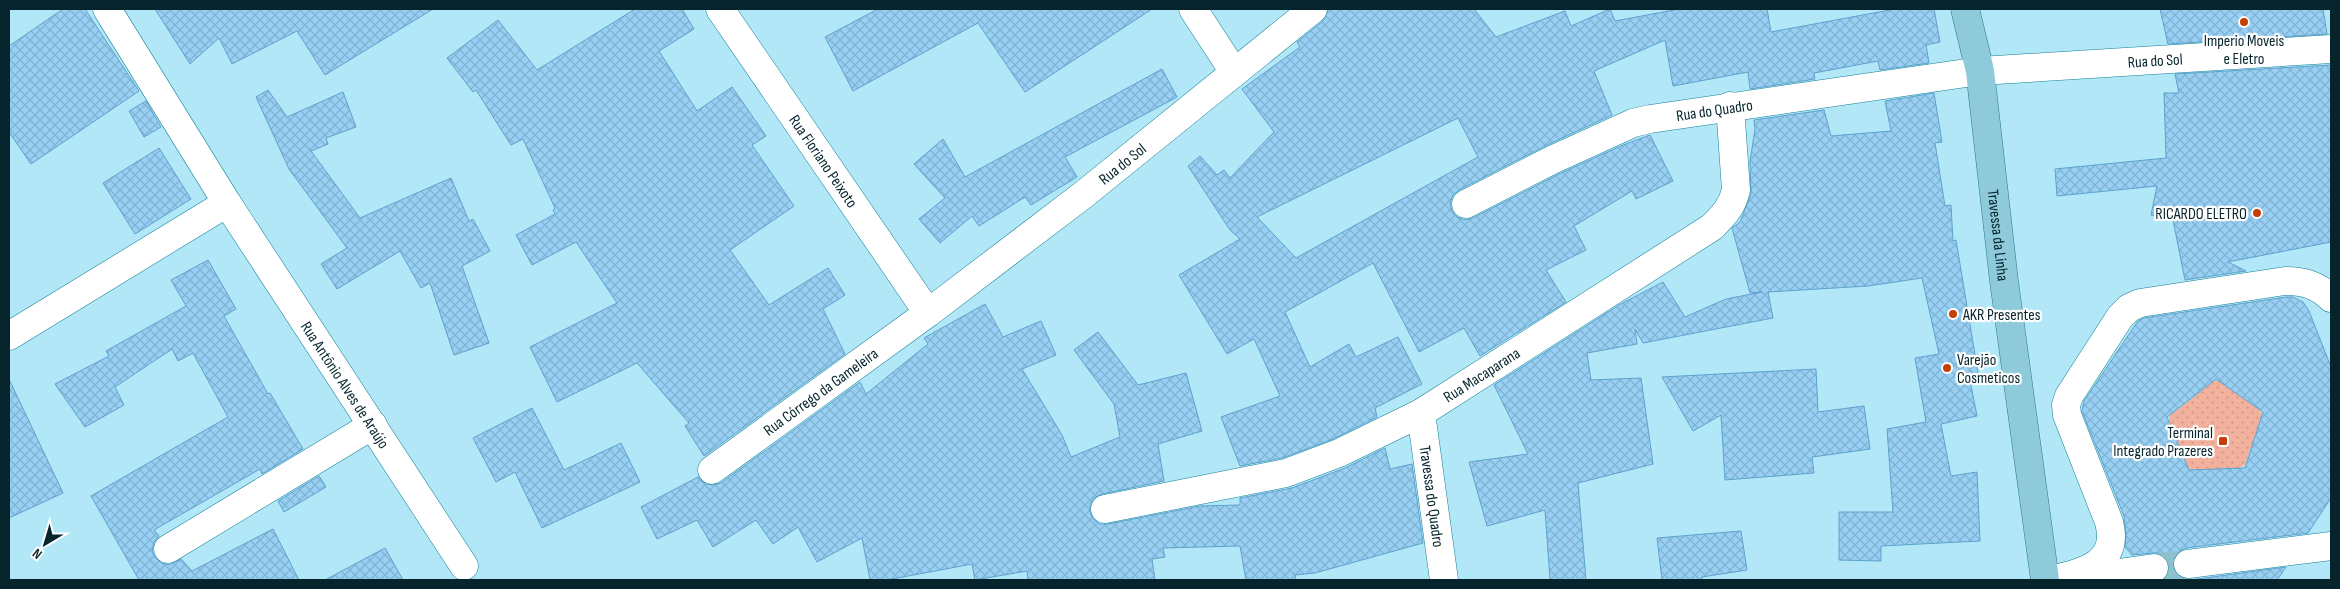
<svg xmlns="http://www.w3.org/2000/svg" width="2340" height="589" viewBox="0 0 2340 589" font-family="'Sofia Sans Condensed',sans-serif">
<defs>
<pattern id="grass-dots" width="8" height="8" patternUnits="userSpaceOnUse" patternTransform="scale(1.25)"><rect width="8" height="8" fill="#f2b19d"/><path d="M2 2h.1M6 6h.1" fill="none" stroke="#ce9887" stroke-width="1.8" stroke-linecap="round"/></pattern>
<pattern id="building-cross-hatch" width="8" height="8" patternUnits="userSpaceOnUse" patternTransform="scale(1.25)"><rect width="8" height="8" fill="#98d0f4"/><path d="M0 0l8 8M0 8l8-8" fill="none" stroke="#82b2d1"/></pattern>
</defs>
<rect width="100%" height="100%" fill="#b2e7f7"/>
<!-- grass -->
<path fill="url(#grass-dots)" d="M 2214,381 L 2219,381 L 2260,410 L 2262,416 L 2245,465 L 2239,468 L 2192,470 L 2187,467 L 2169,421 L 2169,416 Z"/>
<!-- building -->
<path fill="url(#building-cross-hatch)" stroke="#5ca2ce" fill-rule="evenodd" d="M 63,9 L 85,9 L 139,91 L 31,164 L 9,132 L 9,46 Z
M 155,9 L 433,9 L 325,75 L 297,31 L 232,64 L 219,38 L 190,64 Z
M 635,9 L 682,9 L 694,29 L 659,51 L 697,111 L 732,87 L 766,136 L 752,145 L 794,206 L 730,250 L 769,305 L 828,268 L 845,295 L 823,309 L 845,354 L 704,456 L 685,426 L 689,423 L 637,363 L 557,402 L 530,347 L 617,303 L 576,242 L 532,265 L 516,235 L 555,214 L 553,210 L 555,208 L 523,139 L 511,145 L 476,90 L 473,92 L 447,58 L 498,20 L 537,70 Z
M 878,9 L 1152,9 L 1025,92 L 978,23 L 853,91 L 825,37 Z
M 1328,9 L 1474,9 L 1496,37 L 1565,11 L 1571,26 L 1610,9 L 1615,21 L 1679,9 L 1767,9 L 1771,32 L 1895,9 L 1934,9 L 1940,42 L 1926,45 L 1929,63 L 1880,70 L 1878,61 L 1814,73 L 1815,79 L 1750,89 L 1748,72 L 1673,86 L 1665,40 L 1594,71 L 1612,115 L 1545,146 L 1459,190 L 1453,195 L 1450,203 L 1452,211 L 1457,217 L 1465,220 L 1473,218 L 1559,174 L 1623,145 L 1650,135 L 1673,181 L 1636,199 L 1632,191 L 1574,226 L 1586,250 L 1546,270 L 1566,302 L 1480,356 L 1464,328 L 1419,352 L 1373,263 L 1285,312 L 1310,367 L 1349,344 L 1356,357 L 1398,337 L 1422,384 L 1375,408 L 1377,417 L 1333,439 L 1282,458 L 1240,466 L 1221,417 L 1280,396 L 1254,339 L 1227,354 L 1179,275 L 1240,239 L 1230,230 L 1188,166 L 1200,156 L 1217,175 L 1224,170 L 1230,178 L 1274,132 L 1242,89 L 1300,47 L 1297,42 L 1323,21 ZM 1458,118 L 1478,157 L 1296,258 L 1257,217 Z
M 2160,9 L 2323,9 L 2327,34 L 2168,44 Z
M 2331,65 L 2331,242 L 2228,262 L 2246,271 L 2185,280 L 2173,220 L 2151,215 L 2157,186 L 2057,196 L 2055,169 L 2166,158 L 2164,93 L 2179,93 L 2175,74 Z
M 1162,69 L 1177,97 L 1065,157 L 1077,177 L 1031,205 L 1025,197 L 979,226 L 972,216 L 940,243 L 919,219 L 945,198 L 914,164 L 943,139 L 965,177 Z
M 268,90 L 287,117 L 343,92 L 356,127 L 326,138 L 328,144 L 311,151 L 360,218 L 451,178 L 469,221 L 473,219 L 490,251 L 462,266 L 489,343 L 454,355 L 430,283 L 421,288 L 400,251 L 337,289 L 321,264 L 347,248 L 289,169 L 256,97 Z
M 1934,93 L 1942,142 L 1935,143 L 1945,206 L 1951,205 L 1953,241 L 1956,240 L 1979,379 L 1970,380 L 1977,416 L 1941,424 L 1951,476 L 1977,472 L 1980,541 L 1881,546 L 1881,561 L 1839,560 L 1839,512 L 1893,512 L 1887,429 L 1926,422 L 1915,358 L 1939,354 L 1922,278 L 1868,286 L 1768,292 L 1773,318 L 1643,343 L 1635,329 L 1637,344 L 1587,353 L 1591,380 L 1641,378 L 1653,464 L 1578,483 L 1586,580 L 1550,580 L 1545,510 L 1487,526 L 1469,462 L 1528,454 L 1494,385 L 1619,305 L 1663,282 L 1685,317 L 1726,299 L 1762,292 L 1750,293 L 1732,228 L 1740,222 L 1751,194 L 1750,161 L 1755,129 L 1754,120 L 1824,110 L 1831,136 L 1891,131 L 1885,101 Z
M 146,101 L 161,127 L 144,137 L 129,111 Z
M 159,148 L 191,199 L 135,234 L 103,183 Z
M 208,260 L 236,309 L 224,316 L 268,394 L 270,393 L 303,449 L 262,474 L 260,469 L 154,530 L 159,536 L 154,542 L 152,550 L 155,557 L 161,563 L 169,565 L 181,559 L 192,571 L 273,529 L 299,580 L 139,580 L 91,496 L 228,417 L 193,353 L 178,361 L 172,349 L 115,387 L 124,405 L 85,427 L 55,384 L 109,356 L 106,351 L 186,306 L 171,280 Z
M 2286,297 L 2293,297 L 2303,302 L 2309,311 L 2331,367 L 2331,498 L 2308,533 L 2186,548 L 2178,552 L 2173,558 L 2172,565 L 2175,573 L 2182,579 L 2190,580 L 2286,567 L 2277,580 L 2164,580 L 2168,574 L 2169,566 L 2166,558 L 2159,553 L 2152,553 L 2132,555 L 2125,547 L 2126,534 L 2124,516 L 2082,411 L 2084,401 L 2138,321 L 2144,318 ZM 2216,379 L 2263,412 L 2245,468 L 2189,470 L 2167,417 Z
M 985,304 L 1003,337 L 1041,321 L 1056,355 L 1022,369 L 1062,435 L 1071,457 L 1120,437 L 1114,404 L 1074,350 L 1098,332 L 1138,385 L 1186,373 L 1202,431 L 1158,444 L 1164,481 L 1102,494 L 1094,498 L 1090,504 L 1090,512 L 1093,519 L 1100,524 L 1108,524 L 1200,506 L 1240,505 L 1240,498 L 1292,488 L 1345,468 L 1385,448 L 1390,469 L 1412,464 L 1423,543 L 1315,573 L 1295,575 L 1296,580 L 1246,580 L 1240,546 L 1163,548 L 1165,557 L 1152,559 L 1155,580 L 1028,580 L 1027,571 L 975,580 L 972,564 L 887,580 L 870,580 L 862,538 L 817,562 L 798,527 L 773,544 L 756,520 L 713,547 L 697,520 L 657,539 L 641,507 L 698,477 L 706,484 L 714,485 L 721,483 L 860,382 L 866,394 L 928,344 L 924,338 Z
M 1816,369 L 1818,412 L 1864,406 L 1870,449 L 1812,457 L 1814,473 L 1725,480 L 1721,415 L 1693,431 L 1662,377 Z
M 9,379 L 63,493 L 9,518 Z
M 532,408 L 564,470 L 621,443 L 640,482 L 542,528 L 515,472 L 496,482 L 473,438 Z
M 319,476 L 326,487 L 284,512 L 278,501 Z
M 1741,531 L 1747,570 L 1702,577 L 1702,580 L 1662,580 L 1657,538 Z
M 385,548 L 403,580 L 325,580 Z"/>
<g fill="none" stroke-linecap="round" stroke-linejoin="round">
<!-- minor-tunnel -->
<path stroke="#8fc0ce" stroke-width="28" stroke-dasharray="28 14" stroke-linecap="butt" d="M 2154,568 L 2188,564"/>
<!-- minor casing -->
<g stroke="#118099" stroke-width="29">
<g id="minor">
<path id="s1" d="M 107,9 L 227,203 L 464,566"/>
<path id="s2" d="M 720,9 L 928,313"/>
<path d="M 1193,9 L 1234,72"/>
<path id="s3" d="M 1466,204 L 1552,160 L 1633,123 L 1650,119 L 1980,71 L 2331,49"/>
<path d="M 9,336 L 227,203"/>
<path id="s4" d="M 1421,413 L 1444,580"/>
<path id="s5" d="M 712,470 L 928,313 L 1083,195 L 1313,9"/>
<path id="s6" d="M 1105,509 L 1286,473 L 1339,453 L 1421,413 L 1712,227 C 1724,215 1732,207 1736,190 L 1730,106"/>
<path d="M 168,549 L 373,425"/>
<path d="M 2188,564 L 2331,546"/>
<path d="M 2050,580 C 2083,573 2120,564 2109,522 L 2067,415 L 2066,405 L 2069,396 L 2120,317 L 2129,308 L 2140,303 L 2285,281 C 2304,281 2317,285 2331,298"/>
<path d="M 2093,580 L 2104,575 L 2154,568"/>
</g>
</g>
<!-- major casing -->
<g stroke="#2d788c" stroke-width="29">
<g id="major">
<path id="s7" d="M 1965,9 L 1980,71 L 2004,281 L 2045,580"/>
</g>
</g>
<!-- minor -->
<use href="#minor" stroke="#fff" stroke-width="28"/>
<!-- major -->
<use href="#major" stroke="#8ecad9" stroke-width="28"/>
</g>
<!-- markers -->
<g fill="#c53e03" stroke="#fefefe" stroke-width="2">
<circle cx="2244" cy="22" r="5"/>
<circle cx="2257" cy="213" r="5"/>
<circle cx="1953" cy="314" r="5"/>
<circle cx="1947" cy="368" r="5"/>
<rect x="2218" y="436" width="10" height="10" rx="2.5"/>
</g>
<g text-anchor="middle" stroke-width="4.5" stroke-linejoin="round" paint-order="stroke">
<!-- poi labels -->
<g font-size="16" fill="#05242c" stroke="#fefefe" text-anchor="end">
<text x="2244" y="46" text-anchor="middle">Imperio Moveis<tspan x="2244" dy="18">e Eletro</tspan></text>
<text x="2247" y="219">RICARDO ELETRO</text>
<text x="1963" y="320" text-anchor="start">AKR Presentes</text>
<text x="1957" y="365" text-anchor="start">Varejão<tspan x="1957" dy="18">Cosmeticos</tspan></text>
<text x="2213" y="438">Terminal<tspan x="2213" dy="18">Integrado Prazeres</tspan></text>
</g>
<!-- street labels -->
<g font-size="16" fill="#05242c" stroke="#fefefe">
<text dy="6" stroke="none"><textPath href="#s3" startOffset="712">Rua do Sol</textPath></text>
<text dy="6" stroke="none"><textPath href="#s3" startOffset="268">Rua do Quadro</textPath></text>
<text dy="6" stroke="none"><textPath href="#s2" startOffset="184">Rua Floriano Peixoto</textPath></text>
<text dy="6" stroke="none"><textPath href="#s5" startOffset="512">Rua do Sol</textPath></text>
<text dy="6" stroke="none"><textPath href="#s7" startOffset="229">Travessa da Linha</textPath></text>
<text dy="6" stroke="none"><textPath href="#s6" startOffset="404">Rua Macaparana</textPath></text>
<text dy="6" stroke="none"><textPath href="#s1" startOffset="445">Rua Antônio Alves de Araújo</textPath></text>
<text dy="6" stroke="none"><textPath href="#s5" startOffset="134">Rua Córrego da Gameleira</textPath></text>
<text dy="6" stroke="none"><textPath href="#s4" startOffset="84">Travessa do Quadro</textPath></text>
</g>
</g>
<!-- border -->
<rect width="2340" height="589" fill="none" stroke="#05242c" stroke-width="20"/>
<!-- north arrow -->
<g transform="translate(45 544) rotate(218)" stroke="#fefefe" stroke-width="4" paint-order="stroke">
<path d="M0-4L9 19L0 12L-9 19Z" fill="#05242c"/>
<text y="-8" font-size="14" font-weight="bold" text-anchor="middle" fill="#05242c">N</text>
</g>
</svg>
